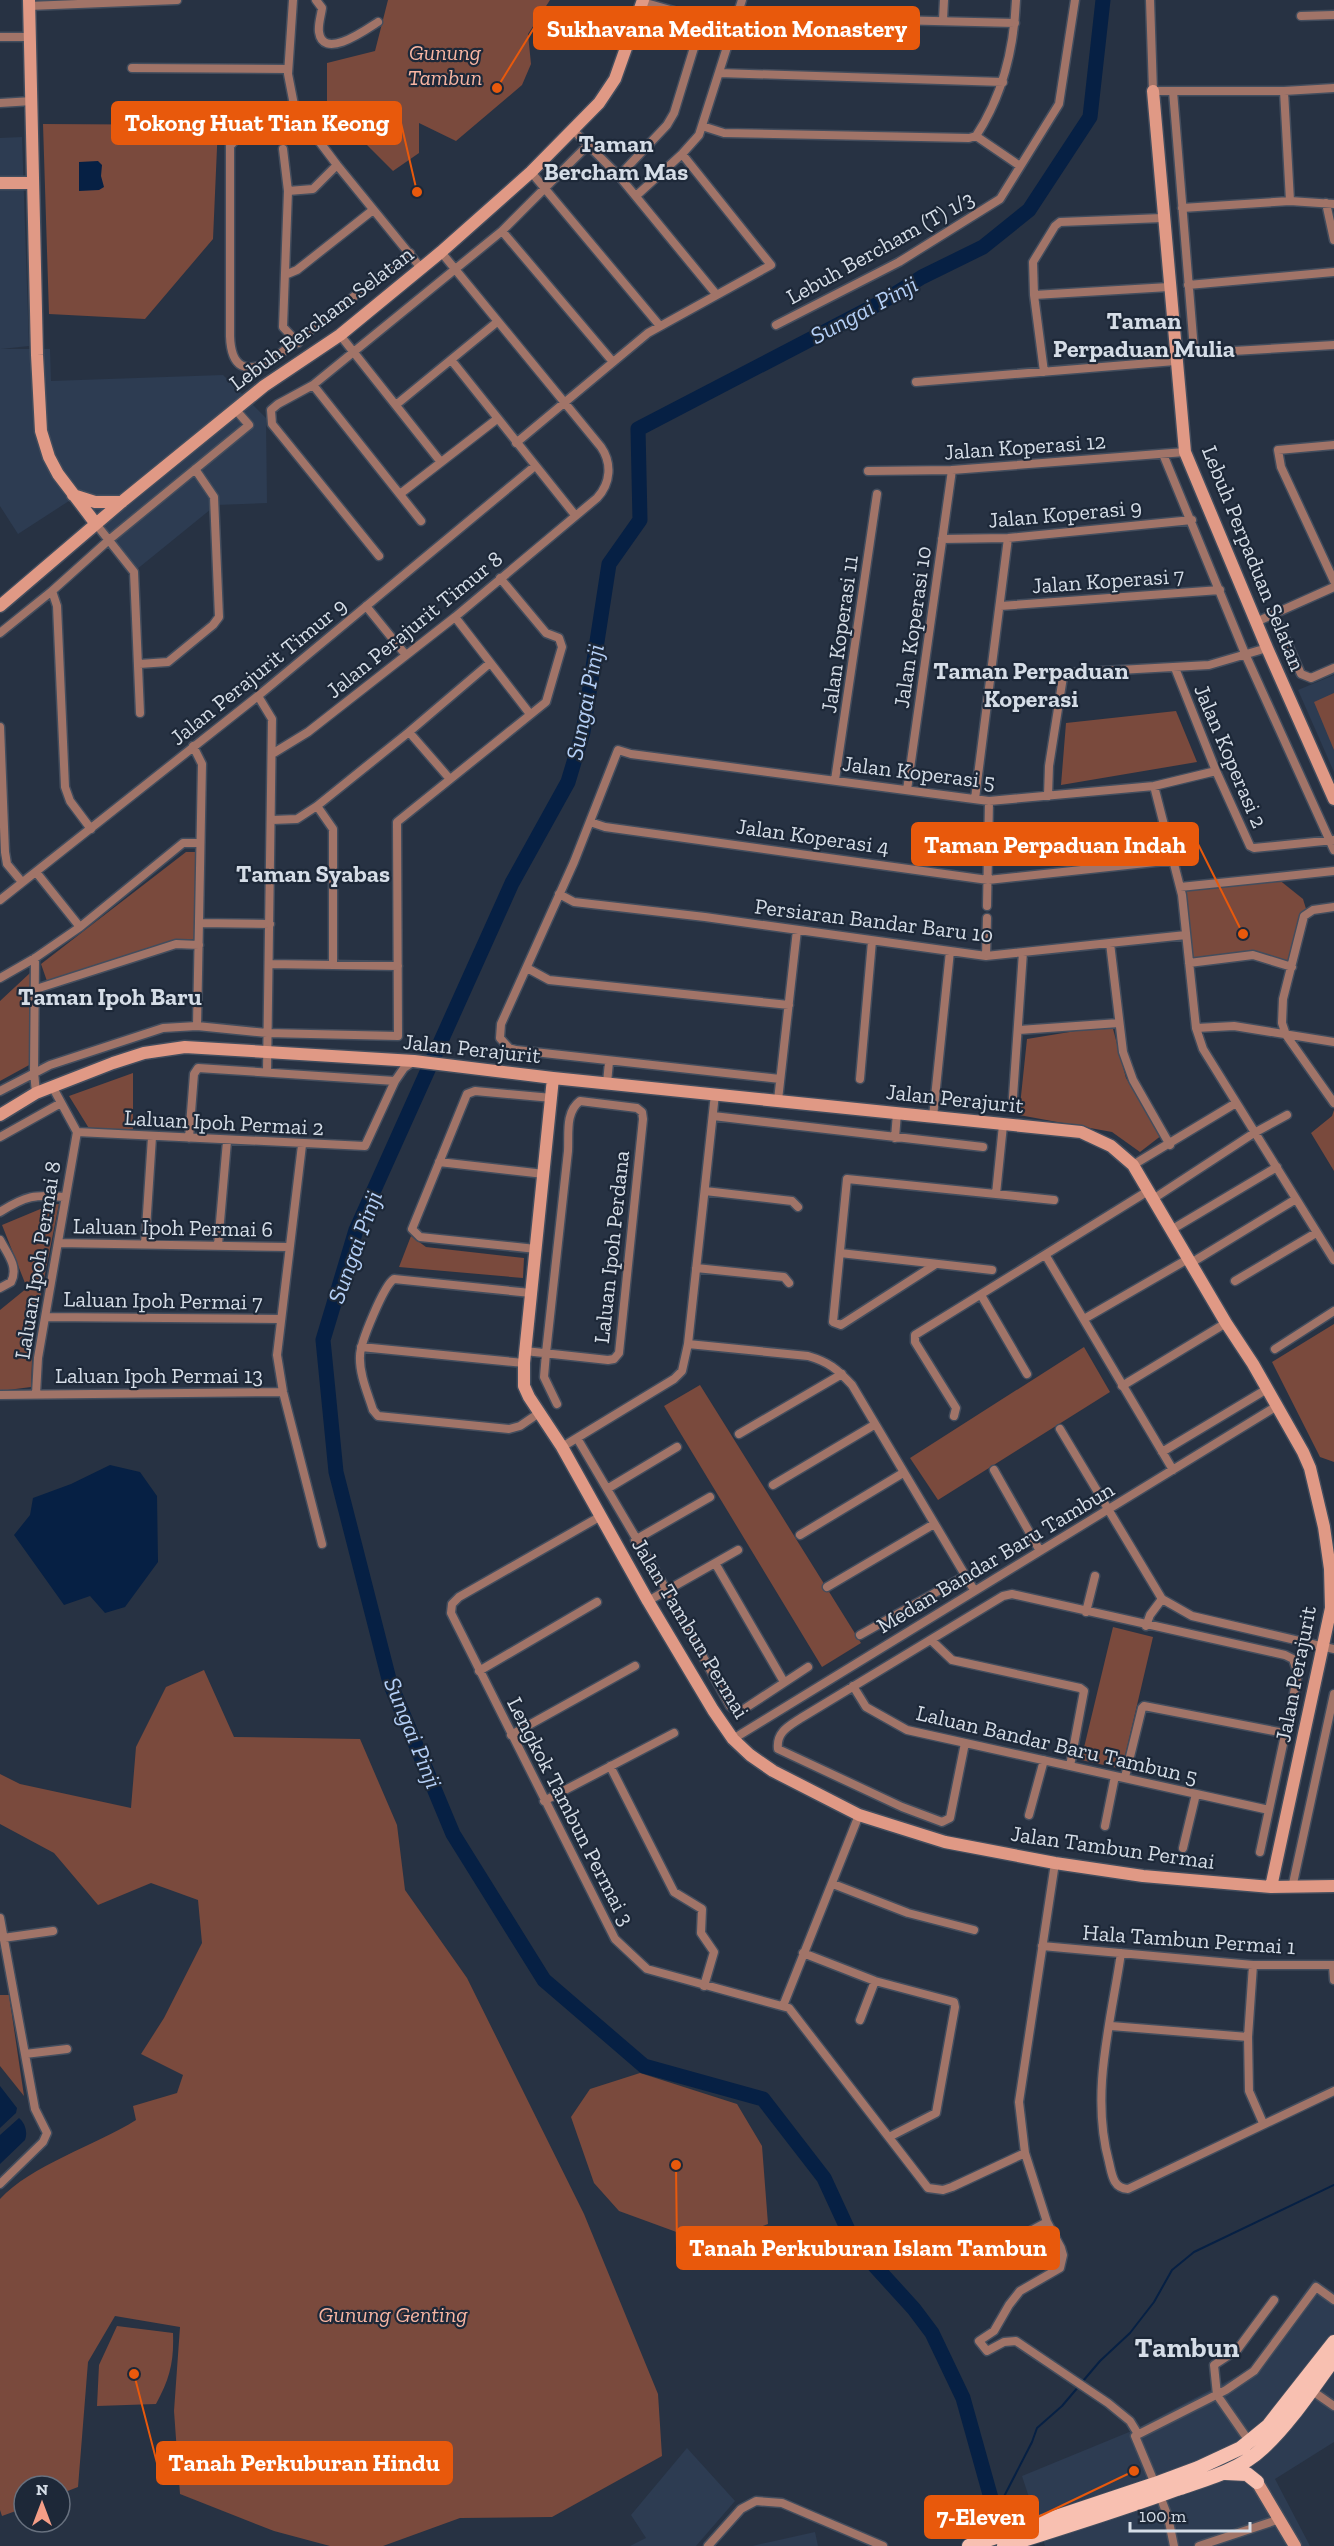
<svg xmlns="http://www.w3.org/2000/svg" width="1334" height="2546" viewBox="0 0 1334 2546" font-family="'Zilla Slab',serif">
<rect width="100%" height="100%" fill="#273243"/>
<!-- built -->
<path fill="#2d3c52" d="M 22,137 L 29,346 L 1,349 L 50,349 L 51,381 L 223,375 L 266,418 L 267,503 L 216,505 L 136,570 L 72,499 L 18,534 L 0,506 L 0,138 Z
M 1334,675 L 1334,772 L 1298,690 Z
M 1314,2279 L 1334,2292 L 1334,2442 L 1275,2479 L 1310,2546 L 1045,2546 L 1022,2476 L 1134,2430 L 1252,2368 Z
M 687,2448 L 735,2501 L 696,2546 L 630,2546 L 646,2538 L 631,2515 Z
M 815,2532 L 818,2546 L 752,2546 Z"/>
<!-- green -->
<path fill="#7a4a3d" d="M 388,0 L 550,0 L 528,34 L 531,64 L 522,85 L 456,141 L 419,123 L 419,153 L 393,171 L 327,105 L 327,63 L 375,51 Z
M 43,124 L 218,125 L 213,239 L 145,319 L 49,314 Z
M 1334,693 L 1334,750 L 1314,702 Z
M 1176,711 L 1197,762 L 1061,785 L 1066,723 Z
M 186,852 L 198,852 L 197,939 L 164,943 L 62,982 L 48,984 L 41,964 Z
M 1278,879 L 1303,899 L 1307,912 L 1290,963 L 1263,955 L 1191,960 L 1184,889 Z
M 30,973 L 31,1064 L 0,1081 L 0,1001 Z
M 1112,1025 L 1126,1078 L 1162,1135 L 1140,1152 L 1112,1132 L 1019,1115 L 1027,1039 Z
M 133,1073 L 133,1129 L 90,1130 L 69,1096 Z
M 1334,1110 L 1334,1171 L 1311,1133 L 1332,1116 Z
M 59,1204 L 33,1334 L 31,1387 L 0,1391 L 0,1310 L 27,1288 L 2,1225 L 50,1205 Z
M 411,1236 L 426,1247 L 524,1258 L 523,1278 L 399,1267 Z
M 1334,1324 L 1334,1462 L 1320,1457 L 1272,1362 Z
M 1084,1347 L 1110,1392 L 938,1500 L 910,1458 Z
M 700,1385 L 861,1643 L 822,1667 L 664,1406 Z
M 1113,1627 L 1153,1637 L 1122,1769 L 1081,1760 Z
M 204,1670 L 234,1737 L 360,1739 L 397,1825 L 405,1890 L 467,1978 L 584,2214 L 658,2394 L 662,2456 L 552,2517 L 460,2518 L 383,2546 L 330,2546 L 274,2531 L 180,2494 L 174,2411 L 180,2327 L 115,2316 L 88,2362 L 78,2487 L 60,2494 L 60,2486 L 24,2486 L 24,2508 L 2,2516 L 0,2510 L 0,2199 C 30,2166 96,2145 136,2120 L 133,2106 L 177,2093 L 183,2075 L 141,2054 L 164,2018 L 202,1943 L 198,1900 L 151,1883 L 98,1905 L 54,1853 L 0,1824 L 0,1774 L 20,1784 L 131,1808 L 136,1747 L 166,1687 Z
M 0,1995 L 9,1995 L 24,2096 L 0,2066 Z
M 640,2073 L 737,2104 L 762,2146 L 768,2224 L 712,2245 L 619,2211 L 594,2183 L 571,2117 L 590,2089 Z
M 117,2326 L 173,2333 C 174,2362 170,2378 156,2404 L 97,2406 L 99,2365 Z"/>
<!-- water -->
<path fill="#062044" d="M 98,161 L 102,165 L 101,176 L 104,187 L 99,190 L 79,191 L 79,162 Z
M 110,1465 L 140,1472 L 157,1496 L 158,1562 L 125,1607 L 105,1613 L 90,1596 L 64,1605 L 14,1535 L 30,1515 L 33,1498 L 71,1484 Z
M 0,2086 L 17,2108 L 16,2113 L 0,2128 Z
M 19,2118 C 25,2123 28,2132 25,2140 L 0,2164 L 0,2135 Z"/>
<g fill="none" stroke-linecap="round" stroke-linejoin="round">
<!-- stream -->
<path stroke="#062044" stroke-width="2" d="M 1083,2381 L 1100,2361 L 1130,2333 L 1154,2302 L 1172,2270 L 1194,2252 L 1334,2185
M 994,2516 L 1032,2442 L 1037,2428 L 1062,2406 L 1079,2386"/>
<!-- river -->
<path stroke="#062044" stroke-width="15" d="M 1003,2546 L 996,2526 L 991,2498 L 963,2398 L 932,2333 L 914,2309 L 854,2243 L 824,2178 L 763,2099 L 644,2066 L 544,1980 L 453,1834 L 390,1683 L 336,1472 L 323,1340 L 356,1230 L 512,883 L 568,782 L 583,732 L 609,564 L 640,520 L 638,429 L 882,302 L 922,277 L 983,247 L 1029,210 L 1090,117 L 1103,0"/>
<!-- street casing -->
<g stroke="#434d5d" stroke-width="11">
<path id="street" d="M 293,0 L 288,74 L 294,105 L 300,116 L 337,165 L 421,268
M 316,0 L 322,8 C 321,16 318,24 319,32 C 323,61 367,29 378,22
M 1150,0 L 1153,91 L 1284,91 L 1334,88
M 642,2 L 688,15 L 1015,23
M 29,6 L 177,0
M 1301,16 L 1334,15
M 943,20 L 944,0
M 0,37 L 29,37
M 132,68 L 288,69
M 719,73 L 1003,82
M 1173,91 L 1194,350 L 1199,353 L 1334,345
M 1284,91 L 1290,201
M 0,103 L 32,101
M 300,116 L 269,133 L 237,138 L 230,146 L 230,336 C 231,367 245,375 272,360 L 410,253
M 702,126 L 724,133 L 969,138 L 976,136 C 1003,95 1014,49 1016,0
M 573,130 L 619,176 L 716,294
M 976,136 L 1020,166
M 283,149 L 288,191 L 283,327 L 298,343
M 531,172 L 660,326
M 619,176 L 667,125 L 674,113 L 704,15
M 288,191 L 313,189 L 337,165
M 636,196 L 682,154 L 699,135 L 742,0
M 1326,203 L 1334,240
M 1182,208 L 1290,201 L 1334,204
M 502,231 L 613,362
M 285,275 L 297,270 L 373,210
M 1188,285 L 1334,272
M 1034,295 L 1169,287
M 776,325 L 899,262 L 1000,199 L 1059,104 L 1075,0
M 340,335 L 440,461
M 452,361 L 575,515
M 1044,372 L 1034,295 L 1033,262 L 1055,226 L 1060,222 L 1163,218
M 916,382 L 1175,361
M 313,385 L 421,521
M 397,404 L 497,322
M 516,443 L 648,333 L 771,265 L 682,154
M 1334,445 L 1278,450 L 1281,467 L 1334,581
M 1163,454 L 1246,656 L 1334,850
M 868,471 L 952,470 L 1185,452
M 400,494 L 497,419
M 96,524 L 134,572 L 140,713
M 942,539 L 1008,538 L 1192,520
M 379,556 L 272,424 L 271,410 L 278,404 L 313,385 L 502,231 L 588,145
M 52,591 L 110,539 L 249,425 L 235,409
M 366,606 L 405,654
M 1000,606 L 1220,590
M 1274,613 L 1301,674 L 1311,678 L 1334,668
M 455,617 L 530,714
M 1256,622 L 1334,587
M 0,633 L 52,591 L 57,606 L 65,787 L 70,801 L 91,829
M 139,664 L 168,662 L 213,625 L 219,617 L 214,497 L 195,469
M 1175,668 L 1216,771 L 1250,846 L 1254,848 L 1334,840
M 258,696 L 272,719 L 267,1072
M 0,727 L 5,852 L 7,864 L 22,882
M 409,732 L 449,778
M 193,746 L 202,764 L 197,1026
M 272,754 L 308,732 L 455,617 L 597,498 C 611,483 612,463 601,447 L 441,252
M 835,780 L 877,494
M 1154,786 L 1182,895 L 1196,1028 L 1203,1049 L 1334,1260
M 907,790 L 952,470
M 1048,796 L 1049,766 L 1063,677 L 1065,673 L 1209,665 L 1267,648
M 975,799 L 1008,538
M 317,806 L 333,829 L 333,964
M 272,820 L 297,819 L 317,806 L 409,732 L 490,663
M 590,822 L 605,827 L 988,880 L 1174,860
M 36,872 L 80,927
M 1180,887 L 1334,871
M 559,894 L 574,902 L 705,917 L 986,956 L 1186,935
M 0,900 L 258,696 L 535,466
M 987,906 L 989,801
M 1334,907 L 1313,910 L 1304,916 L 1283,999 L 1282,1023 L 1286,1035 L 1334,1103
M 199,923 L 270,924
M 1110,943 L 1123,1052 L 1133,1080 L 1170,1145
M 986,956 L 987,918
M 35,958 L 34,1072 L 36,1093
M 1189,963 L 1253,955 L 1292,967
M 269,964 L 398,966
M 527,968 L 549,980 L 789,1005
M 0,978 L 35,958 L 80,927 L 183,843 L 200,843
M 36,989 L 176,944 L 199,945
M 1196,1028 L 1234,1026 L 1334,1042
M 1019,1030 L 1119,1023
M 780,1079 L 516,1050 L 509,1048 L 500,1038 L 501,1024 L 574,862 L 618,750 L 631,754 L 989,801 L 1154,786 L 1216,771
M 860,1079 L 872,941
M 607,1083 L 609,1062
M 52,1086 L 77,1132
M 0,1091 L 50,1065 L 163,1028 L 197,1026 L 267,1033 L 398,1036 L 397,822 L 546,702 L 562,647 L 559,638 L 546,633 L 500,578
M 1013,1097 L 1023,952
M 778,1100 L 797,930
M 713,1116 L 983,1147
M 933,1117 L 950,951
M 77,1132 L 365,1146 L 395,1081 L 404,1068 L 414,1061
M 0,1137 L 61,1103
M 189,1138 L 194,1074 L 198,1068 L 395,1081
M 895,1138 L 897,1113
M 302,1145 L 277,1355 L 283,1392 L 322,1544
M 439,1162 L 544,1174
M 1133,1165 L 1236,1103
M 705,1191 L 792,1201 L 798,1207
M 996,1194 L 1003,1125
M 1153,1199 L 1254,1133 L 1287,1115
M 0,1212 C 25,1196 35,1194 64,1197
M 1171,1230 L 1277,1167
M 0,1240 C 7,1253 19,1267 11,1282 L 0,1288
M 58,1243 L 288,1247
M 145,1244 L 152,1137
M 218,1245 L 227,1141
M 536,1249 L 420,1237 L 412,1229 L 467,1094 L 475,1091 L 552,1098
M 840,1253 L 992,1270
M 1046,1256 L 1173,1470
M 1191,1263 L 1296,1199
M 936,1264 L 841,1325 L 833,1322 L 847,1179 L 1054,1200
M 696,1268 L 784,1277 L 789,1283
M 1235,1281 L 1316,1233
M 531,1293 L 394,1279 C 384,1285 360,1343 360,1356 C 359,1374 368,1394 373,1410 L 378,1416 L 509,1429 L 520,1426 L 539,1413
M 981,1295 L 1027,1374
M 46,1317 L 280,1319
M 1084,1319 L 1188,1259
M 688,1344 L 808,1356 C 829,1362 837,1369 852,1385 L 974,1590
M 361,1347 L 524,1363
M 1275,1349 L 1334,1311
M 525,1351 L 608,1360 L 614,1359 L 619,1353 L 643,1119 L 642,1112 L 637,1108 L 580,1101 C 565,1112 569,1134 568,1151 L 546,1353 L 544,1377 L 557,1404
M 1122,1386 L 1226,1323
M 36,1394 L 38,1358 L 77,1132
M 0,1395 L 283,1392
M 954,1416 L 956,1408 L 915,1342 L 915,1335 L 1148,1191
M 1060,1429 L 1162,1599 L 1192,1616 L 1334,1649
M 739,1434 L 842,1374
M 577,1438 L 666,1589 L 730,1706 L 737,1711 L 744,1709 L 808,1667
M 562,1447 L 674,1379 L 682,1371 L 688,1344 L 715,1094
M 1162,1452 L 1267,1389
M 994,1470 L 1040,1551
M 773,1485 L 874,1425
M 607,1489 L 677,1447
M 601,1516 L 459,1597 L 452,1604 L 451,1613 L 615,1939 L 647,1969 L 789,2008 L 928,2188 L 943,2190 L 952,2187 L 1025,2153
M 800,1535 L 903,1473
M 635,1540 L 710,1497
M 715,1563 L 784,1682
M 827,1587 L 934,1524
M 648,1601 L 738,1550
M 1086,1612 L 1095,1576
M 1146,1626 L 1150,1615 L 1162,1599
M 860,1635 L 965,1576
M 931,1640 L 952,1660 L 1080,1688 L 1084,1691 L 1070,1766
M 479,1671 L 597,1602
M 853,1686 L 866,1707 L 907,1730 L 1269,1810
M 511,1735 L 635,1666
M 733,1739 L 1277,1406
M 965,1743 L 950,1818 L 942,1822 L 902,1807 L 778,1749 C 776,1732 789,1726 801,1718 L 1003,1596 L 1012,1594 L 1285,1655 L 1293,1659 L 1298,1674 L 1260,1852
M 610,1766 L 674,1892 L 702,1909 L 701,1933 L 714,1952 L 704,1986
M 1125,1777 L 1142,1708 L 1144,1706 L 1284,1733
M 544,1801 L 674,1733
M 1029,1815 L 1044,1760
M 1105,1826 L 1115,1776
M 1183,1848 L 1196,1794
M 1055,1863 L 1019,2102 L 1025,2153 L 1047,2222 L 1061,2248 L 1063,2255 L 1060,2268 L 1020,2291 L 1009,2305 L 994,2331 L 979,2341 L 987,2351 L 1004,2342 L 1016,2341 L 1108,2403 L 1130,2421 L 1138,2434
M 833,1884 L 908,1913 L 974,1930
M 1292,1888 L 1334,1694
M 0,1918 L 35,2109 L 47,2133 L 43,2142 L 0,2184
M 3,1938 L 53,1931
M 1042,1946 L 1253,1965 L 1334,1965
M 803,1953 L 875,1981 L 954,2002 L 955,2007 L 936,2113 L 889,2137
M 1121,1953 C 1111,2022 1090,2093 1109,2162 C 1112,2175 1113,2188 1128,2189 L 1334,2091
M 1253,1965 L 1248,2037 L 1249,2091 L 1263,2123
M 1333,1966 L 1334,1980
M 783,2006 L 859,1815
M 860,2020 L 875,1981
M 1111,2026 L 1248,2037
M 25,2054 L 67,2049
M 982,2257 L 1047,2222
M 1311,2390 L 1334,2406
M 1249,2441 L 1217,2395 L 1214,2365 L 1237,2350 L 1274,2300
M 1155,2484 L 1135,2436 L 1226,2390 L 1254,2371 L 1316,2287 L 1334,2300
M 1160,2496 L 1168,2517 L 1174,2546
M 708,2546 L 741,2509 L 756,2501 L 782,2503 L 883,2546
M 1199,2546 L 1280,2519"/>
</g>
<!-- secondary casing -->
<g stroke="#434d5d" stroke-width="15">
<path id="secondary" d="M 29,0 L 37,355 L 41,431 L 49,457 L 58,474 L 96,524
M 1153,91 L 1185,452 L 1267,648 L 1334,799
M 0,183 L 33,183
M 73,495 L 95,502 L 122,502
M 0,606 L 124,500 L 264,386 L 340,335 L 441,252 L 531,172 L 599,103 L 615,79 L 643,0
M 553,1078 L 524,1363 L 524,1386 L 529,1397 L 562,1447 L 648,1601 L 713,1710 L 733,1739 L 750,1755 L 773,1771 L 859,1815 L 945,1842 L 1055,1863 L 1143,1876 L 1271,1887 L 1334,1886
M 0,1115 L 36,1093 L 113,1063 L 144,1053 L 185,1047 L 414,1061 L 553,1078 L 1081,1132 L 1111,1146 L 1133,1165 L 1226,1323 L 1253,1364 L 1303,1452 L 1310,1468 L 1324,1527 L 1330,1569 L 1331,1608 L 1271,1887
M 1257,2482 L 1295,2546"/>
</g>
<!-- primary casing -->
<g stroke="#434d5d" stroke-width="16">
<path id="primary" d="M 1226,2473 L 1247,2474 L 1257,2482
M 969,2546 L 1155,2484 L 1198,2468 L 1241,2448 L 1268,2426 L 1334,2342
M 1004,2546 C 1062,2528 1120,2510 1177,2489 C 1207,2479 1240,2470 1263,2448 C 1290,2423 1312,2389 1334,2359"/>
</g>
<!-- street -->
<use href="#street" stroke="#a17468" stroke-width="8"/>
<!-- secondary -->
<use href="#secondary" stroke="#e09985" stroke-width="12"/>
<!-- primary -->
<use href="#primary" stroke="#f8c0b1" stroke-width="14"/>
</g>
<g text-anchor="middle" stroke-width="4.5" stroke-linejoin="round" paint-order="stroke">
<!-- park labels -->
<g font-size="22" font-style="italic" fill="#f9b6a3" stroke="#1d2838">
<text x="445" y="60">Gunung<tspan x="445" dy="25">Tambun</tspan></text>
<text x="393" y="2322">Gunung Genting</text>
</g>
<!-- street labels -->
<g font-size="22" fill="#d5dde7" stroke="#1d2838">
<text transform="translate(880 247) rotate(-29)" y="8">Lebuh Bercham (T) 1/3</text>
<text transform="translate(321 318) rotate(-37)" y="8">Lebuh Bercham Selatan</text>
<text transform="translate(1025 446) rotate(-4)" y="8">Jalan Koperasi 12</text>
<text transform="translate(1065 513) rotate(-5)" y="8">Jalan Koperasi 9</text>
<text transform="translate(1254 558) rotate(68)" y="8">Lebuh Perpaduan Selatan</text>
<text transform="translate(1108 580) rotate(-4)" y="8">Jalan Koperasi 7</text>
<text transform="translate(414 624) rotate(-39)" y="8">Jalan Perajurit Timur 8</text>
<text transform="translate(912 627) rotate(-82)" y="8">Jalan Koperasi 10</text>
<text transform="translate(839 634) rotate(-82)" y="8">Jalan Koperasi 11</text>
<text transform="translate(258 671) rotate(-39)" y="8">Jalan Perajurit Timur 9</text>
<text transform="translate(1231 756) rotate(67)" y="8">Jalan Koperasi 2</text>
<text transform="translate(919 772) rotate(7)" y="8">Jalan Koperasi 5</text>
<text transform="translate(813 836) rotate(8)" y="8">Jalan Koperasi 4</text>
<text transform="translate(874 920) rotate(7)" y="8">Persiaran Bandar Baru 10</text>
<text transform="translate(472 1048) rotate(6)" y="8">Jalan Perajurit</text>
<text transform="translate(955 1098) rotate(6)" y="8">Jalan Perajurit</text>
<text transform="translate(224 1122) rotate(3)" y="8">Laluan Ipoh Permai 2</text>
<text transform="translate(173 1227) rotate(1)" y="8">Laluan Ipoh Permai 6</text>
<text transform="translate(611 1247) rotate(-84)" y="8">Laluan Ipoh Perdana</text>
<text transform="translate(37 1260) rotate(-81)" y="8">Laluan Ipoh Permai 8</text>
<text transform="translate(163 1300) rotate(1)" y="8">Laluan Ipoh Permai 7</text>
<text x="159" y="1383">Laluan Ipoh Permai 13</text>
<text transform="translate(995 1557) rotate(-31)" y="8">Medan Bandar Baru Tambun</text>
<text transform="translate(691 1628) rotate(59)" y="8">Jalan Tambun Permai</text>
<text transform="translate(1295 1674) rotate(-79)" y="8">Jalan Perajurit</text>
<text transform="translate(1057 1744) rotate(13)" y="8">Laluan Bandar Baru Tambun 5</text>
<text transform="translate(571 1811) rotate(63)" y="8">Lengkok Tambun Permai 3</text>
<text transform="translate(1113 1847) rotate(8)" y="8">Jalan Tambun Permai</text>
<text transform="translate(1189 1939) rotate(4)" y="8">Hala Tambun Permai 1</text>
</g>
<!-- neighbourhood labels -->
<g font-size="24" font-weight="bold" fill="#d5dde7" stroke="#1d2838">
<text x="616" y="152">Taman<tspan x="616" dy="28">Bercham Mas</tspan></text>
<text x="1144" y="329">Taman<tspan x="1144" dy="28">Perpaduan Mulia</tspan></text>
<text x="1031" y="679">Taman Perpaduan<tspan x="1031" dy="28">Koperasi</tspan></text>
<text x="313" y="882">Taman Syabas</text>
<text x="110" y="1005">Taman Ipoh Baru</text>
</g>
<!-- water labels -->
<g font-size="24" font-style="italic" fill="#b5d0f7" stroke="#1d2838">
<text transform="translate(864 310) rotate(-28)" y="8">Sungai Pinji</text>
<text transform="translate(585 702) rotate(-79)" y="8">Sungai Pinji</text>
<text transform="translate(355 1247) rotate(-70)" y="8">Sungai Pinji</text>
<text transform="translate(413 1733) rotate(68)" y="8">Sungai Pinji</text>
</g>
<!-- district labels -->
<g font-size="28" font-weight="bold" fill="#d5dde7" stroke="#1d2838">
<text x="1187" y="2357">Tambun</text>
</g>
</g>
<!-- callouts -->
<path fill="none" stroke="#e8590c" stroke-width="2" d="M497 88L534 28M417 192L401 123M1243 934L1198 844M676 2165L677 2248M134 2374L157 2463M1134 2471L1038 2517"/>
<g fill="#e8590c" stroke="#1d2838" stroke-width="2">
<circle cx="497" cy="88" r="6"/>
<circle cx="417" cy="192" r="6"/>
<circle cx="1243" cy="934" r="6"/>
<circle cx="676" cy="2165" r="6"/>
<circle cx="134" cy="2374" r="6"/>
<circle cx="1134" cy="2471" r="6"/>
</g>
<g fill="#e8590c" stroke="#e8590c" stroke-width="2">
<rect x="534" y="7" width="385" height="42" rx="6"/>
<rect x="112" y="102" width="289" height="42" rx="6"/>
<rect x="912" y="823" width="286" height="42" rx="6"/>
<rect x="677" y="2227" width="382" height="42" rx="6"/>
<rect x="157" y="2442" width="295" height="42" rx="6"/>
<rect x="925" y="2496" width="113" height="42" rx="6"/>
</g>
<g font-size="24" text-anchor="middle" font-weight="bold" fill="#fff">
<text x="727" y="37">Sukhavana Meditation Monastery</text>
<text x="257" y="131">Tokong Huat Tian Keong</text>
<text x="1055" y="853">Taman Perpaduan Indah</text>
<text x="868" y="2256">Tanah Perkuburan Islam Tambun</text>
<text x="304" y="2471">Tanah Perkuburan Hindu</text>
<text x="981" y="2525">7-Eleven</text>
</g>
<!-- north arrow -->
<g transform="translate(42 2504)"><circle r="28" fill="#1d2838" stroke="#67707e" stroke-width="1.5"/>
<path d="M0-4.5L10 22L0 15L-10 22Z" fill="#f49e87"/>
<text y="-9" font-size="16" font-weight="bold" text-anchor="middle" fill="#d5dde7">N</text>
</g>
<!-- scale -->
<path d="M1130 2522v9h120v-9" fill="none" stroke="#d5dde7" stroke-width="3"/>
<text x="1139" y="2522" font-size="18" fill="#d5dde7" stroke="#1d2838" stroke-width="4.5" paint-order="stroke">100 m</text>
</svg>
